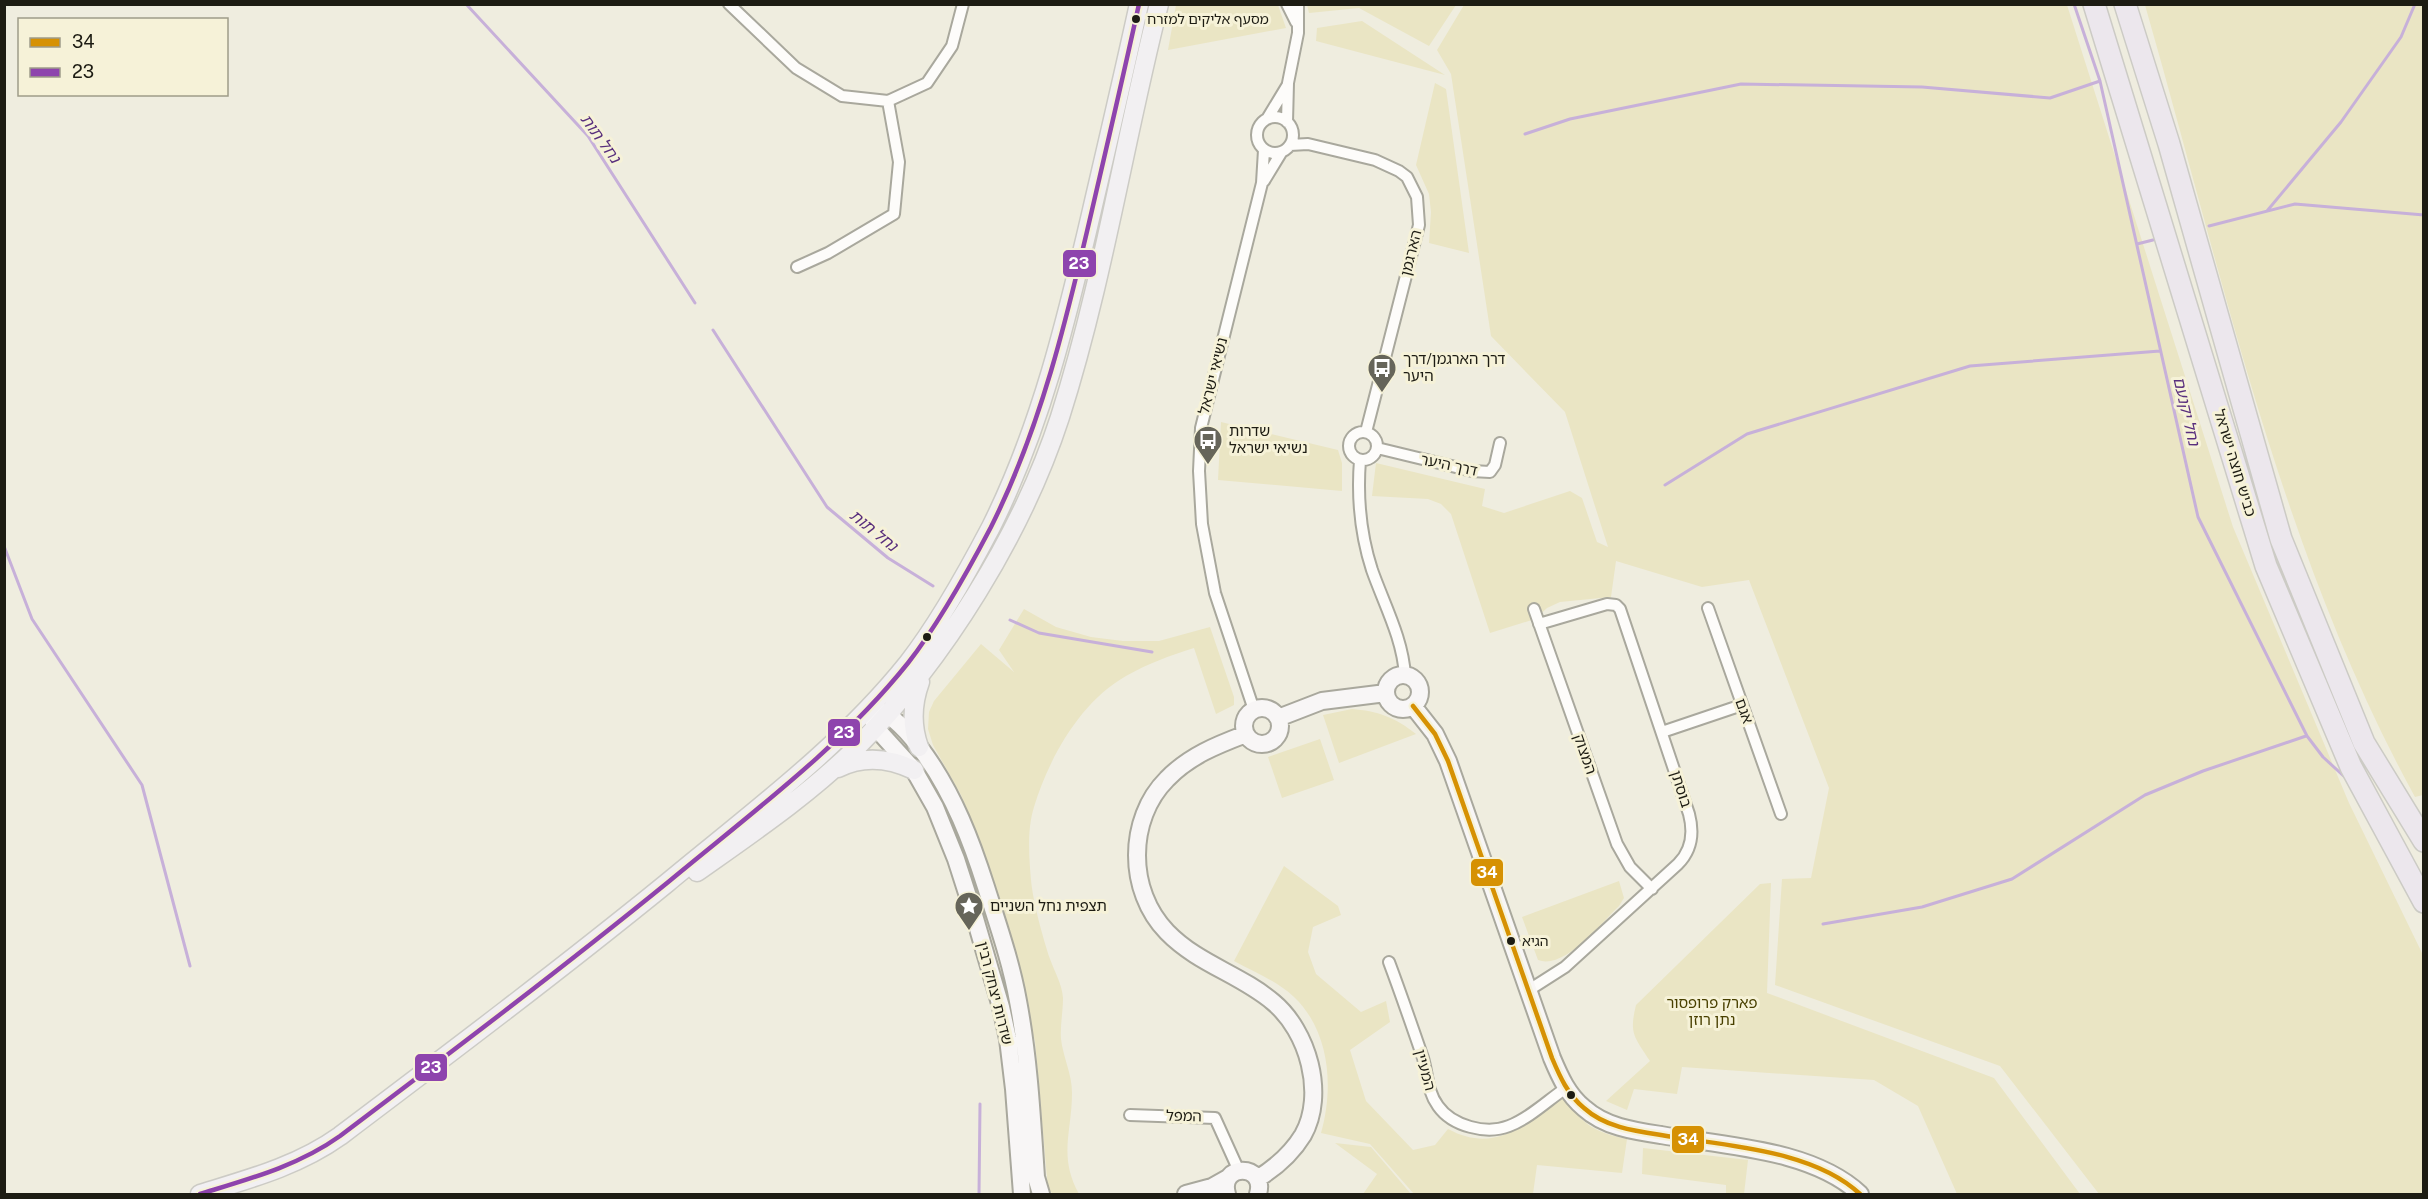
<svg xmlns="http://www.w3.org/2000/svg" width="2428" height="1199" viewBox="0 0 2428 1199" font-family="'Public Sans','Noto Sans Hebrew',sans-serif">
<rect width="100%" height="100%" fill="#efeddf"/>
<!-- green -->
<path fill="#eae5c4" d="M 1176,5 L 1278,5 L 1286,28 L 1168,50 Z
M 1307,5 L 1307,4 L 1456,5 L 1429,46 L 1359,8 L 1309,13 Z
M 1464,5 L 2067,5 L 2233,527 L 2349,803 L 2423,955 L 2423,1194 L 2099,1194 L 2000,1066 L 1775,985 L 1782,879 L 1811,878 L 1829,788 L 1749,580 L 1702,587 L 1616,561 L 1611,597 L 1560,602 L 1547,608 L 1535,619 L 1490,633 L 1451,514 L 1441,504 L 1428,499 L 1372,496 L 1376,463 L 1485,489 L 1482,506 L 1504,513 L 1570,491 L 1582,498 L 1597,542 L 1608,547 L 1565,412 L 1491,336 L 1451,74 L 1437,50 Z
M 2145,5 L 2423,5 L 2423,795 L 2415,797 C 2280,551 2222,272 2145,5 Z
M 1362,21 L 1445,75 L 1316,41 L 1317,28 Z
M 1435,83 L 1446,89 L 1469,253 L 1429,243 L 1431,212 L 1429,194 L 1416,165 Z
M 1221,422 L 1338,450 L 1342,463 L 1342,491 L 1218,480 Z
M 1024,609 L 1056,627 L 1091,637 L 1123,641 L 1159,641 L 1210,627 L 1234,697 L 1234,705 L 1216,714 L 1194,648 C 1171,655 1147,664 1126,676 C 1080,702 1049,758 1034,807 C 1027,829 1029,857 1031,880 C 1033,902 1043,938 1050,959 C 1055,973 1062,984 1063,998 C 1063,1012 1060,1026 1061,1039 C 1063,1057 1072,1074 1072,1093 C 1072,1132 1058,1156 1079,1194 L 1053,1194 L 1048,1189 L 1035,1041 L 971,819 L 961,795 L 933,745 L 928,729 L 929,712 L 934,701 L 981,644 L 1014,672 L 999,650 Z
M 1352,709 C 1377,711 1395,717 1416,734 L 1339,763 L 1323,715 Z
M 1320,739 L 1334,780 L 1282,798 L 1268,757 Z
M 1284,866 L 1338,906 L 1341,915 L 1313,927 L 1308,952 L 1316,974 L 1361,1012 L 1386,1001 L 1390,1022 L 1350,1050 L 1366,1101 L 1413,1150 L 1435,1145 L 1448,1129 C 1496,1155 1526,1123 1564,1097 C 1583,1125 1594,1132 1627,1139 L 1622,1173 L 1537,1165 L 1533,1194 L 1414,1194 L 1370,1144 L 1321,1133 C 1334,1088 1330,1031 1294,997 C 1277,981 1254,972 1234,961 Z
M 1619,881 L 1624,898 L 1619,906 C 1601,923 1565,970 1538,960 L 1522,917 Z
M 1771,883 L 1767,993 L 1994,1078 L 2080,1194 L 1957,1194 L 1918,1106 L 1874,1080 L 1682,1067 L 1677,1094 L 1634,1089 L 1627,1110 L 1606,1101 L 1650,1061 C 1634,1036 1629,1034 1636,1005 L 1760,884 Z
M 1335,1143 L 1371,1147 L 1411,1194 L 1363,1194 L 1377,1174 Z
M 1643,1148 L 1748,1160 L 1744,1194 L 1726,1194 L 1726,1185 L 1642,1174 Z"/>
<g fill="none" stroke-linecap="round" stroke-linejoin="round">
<!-- stream -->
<path stroke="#c7b0d9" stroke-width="3" d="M 466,4 L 588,136 L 695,303
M 2074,4 L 2100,81 L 2198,517 L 2307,736 L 2323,757 L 2348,780
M 1525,134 L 1570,119 L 1741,84 L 1922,87 L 2050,98 L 2100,81
M 2267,211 L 2341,122 L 2401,37 L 2415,4
M 2209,226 L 2295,204 L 2424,215
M 2137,244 L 2153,240
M 713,330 L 827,507 L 888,558 L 933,586
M 1665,485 L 1747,434 L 1970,366 L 2160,351
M 4,546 L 32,619 L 142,785 L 190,966
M 1010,620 L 1039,633 L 1152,652
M 1823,924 L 1922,907 L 2012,879 L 2145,795 L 2203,771 L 2306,736
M 979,1194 L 980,1104"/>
<!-- street casing -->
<g stroke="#a9a89d" stroke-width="14">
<path id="street" d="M 729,4 L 796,68 L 842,96 L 888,101 L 927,83 L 952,46 L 963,4
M 1287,4 L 1296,22
M1257 135a18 18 0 1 1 36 0a18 18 0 1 1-36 0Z
M 1267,119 L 1287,86
M 1287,122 L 1288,83 L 1298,33 L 1298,4
M 1290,145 L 1308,144 L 1375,160 L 1399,171 L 1407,177 L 1417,197 L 1419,225 L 1366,432
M 1264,181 L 1281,153
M 797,267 L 828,253 L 894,214 L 899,162 L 888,101
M1349 446a14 14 0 1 1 28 0a14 14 0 1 1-28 0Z
M 1377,448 L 1472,471 L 1490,472 L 1495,465 L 1500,443
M 1360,460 C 1357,498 1360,533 1372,570 C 1384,604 1403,639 1405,676
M 1708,608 L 1781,814
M 1534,609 L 1617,844 L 1630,867 L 1652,889
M 1254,710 L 1215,593 L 1202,524 L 1199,471 L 1201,428 L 1262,183 L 1264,150
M 1662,732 L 1742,705
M 1389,962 C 1401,994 1412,1026 1423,1058 C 1428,1075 1427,1091 1438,1106 C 1452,1126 1486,1135 1509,1126 C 1530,1118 1548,1100 1566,1088
M 1529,990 L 1565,967 L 1678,864 C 1692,850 1694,833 1689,814 L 1620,609 L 1616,605 L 1607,604 L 1539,624
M 1130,1115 L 1215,1118 L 1239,1171"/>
</g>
<!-- secondary casing -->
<g stroke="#a9a89d" stroke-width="20">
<path id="secondary" d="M1386 692a17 17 0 1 1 34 0a17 17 0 1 1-34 0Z
M 1413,706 L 1435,734 L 1448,761 L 1552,1058 C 1560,1077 1568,1095 1584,1108 C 1605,1127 1634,1131 1661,1135 C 1724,1146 1812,1149 1860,1194
M1244 726a18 18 0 1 1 36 0a18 18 0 1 1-36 0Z
M 877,710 C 896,716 914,739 926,756 C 954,796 971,840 986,887 C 998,925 1011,962 1018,1001 C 1029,1059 1032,1118 1036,1177 L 1041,1194
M 871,714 L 875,727 L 914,770 L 935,807 L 956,859 L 974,915 L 1001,1007 L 1008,1039 L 1014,1089 L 1022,1194
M 1278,718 L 1322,701 L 1386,693
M 1246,734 C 1217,745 1189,756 1167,779 C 1127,819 1127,891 1167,932 C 1198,964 1240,974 1273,1002 C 1308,1031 1326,1094 1303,1135 C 1292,1153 1275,1168 1257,1179
M 1186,1194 L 1212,1187 L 1228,1178
M 1227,1194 C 1218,1163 1267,1163 1258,1194"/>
</g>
<!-- primary casing -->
<g stroke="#cccbc5" stroke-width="21">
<path id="primary" d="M 919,747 C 911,725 912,704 920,682
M 838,768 C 864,755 889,758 914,770
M 697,872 C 752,833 810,794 858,746 C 944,659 1022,534 1060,417 C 1103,282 1124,142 1159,4
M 200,1194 C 249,1179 298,1166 340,1136 C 450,1053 560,970 667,883 C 750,814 840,748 908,663 C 937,626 969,569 991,527 C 1041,427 1067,318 1092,210 C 1108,141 1124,73 1139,4"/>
</g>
<!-- highway casing -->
<g stroke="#cccbc5" stroke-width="24">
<path id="highway" d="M 2094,4 L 2266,566 L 2351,767 L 2424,902
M 2125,4 L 2169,144 L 2281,539 L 2364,743 L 2424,841"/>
</g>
<!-- street -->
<use href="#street" stroke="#fdfcfa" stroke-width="10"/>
<!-- secondary -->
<use href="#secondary" stroke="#f8f6f6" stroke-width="16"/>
<!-- primary -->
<use href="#primary" stroke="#f2f0f2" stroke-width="18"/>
<!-- highway -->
<use href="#highway" stroke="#ece7ed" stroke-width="21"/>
<!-- bus-1 casing -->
<g stroke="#f6f2d8" stroke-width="9">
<path id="bus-1" d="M 1413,706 L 1435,734 L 1448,761 L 1552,1058 C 1560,1077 1568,1095 1584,1108 C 1605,1127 1634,1131 1661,1135 C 1724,1146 1812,1149 1860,1194"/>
</g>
<!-- bus-2 casing -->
<g stroke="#f6f2d8" stroke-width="9">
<path id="bus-2" d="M 200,1194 C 249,1179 298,1166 340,1136 C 450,1053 560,970 667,883 C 750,814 840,748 908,663 C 937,626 969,569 991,527 C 1041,427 1067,318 1092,210 C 1108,141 1124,73 1139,4"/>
</g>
<!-- bus-1 -->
<use href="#bus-1" stroke="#d69103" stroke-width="4.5"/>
<!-- bus-2 -->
<use href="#bus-2" stroke="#8e44ad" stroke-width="4.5"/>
</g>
<!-- icons -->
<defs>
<g id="bus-pin" transform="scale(1.5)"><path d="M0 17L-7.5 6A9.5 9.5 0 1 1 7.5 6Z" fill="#66655a" stroke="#f6f2d8"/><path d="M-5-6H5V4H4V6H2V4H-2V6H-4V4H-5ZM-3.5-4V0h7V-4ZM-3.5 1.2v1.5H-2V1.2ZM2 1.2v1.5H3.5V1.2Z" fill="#fff"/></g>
<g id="sight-pin" transform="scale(1.5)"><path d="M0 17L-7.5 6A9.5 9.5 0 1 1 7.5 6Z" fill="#66655a" stroke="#f6f2d8"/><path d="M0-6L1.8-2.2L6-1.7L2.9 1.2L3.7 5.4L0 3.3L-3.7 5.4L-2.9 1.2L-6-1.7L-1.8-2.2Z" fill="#fff"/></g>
</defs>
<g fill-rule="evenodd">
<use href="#bus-pin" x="1382" y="368"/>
<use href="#bus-pin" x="1208" y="440"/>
<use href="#sight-pin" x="969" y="906"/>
</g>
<!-- markers -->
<g fill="#1d1c13" stroke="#f6f2d8" stroke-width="2">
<circle cx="1136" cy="19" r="5"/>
<circle cx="927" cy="637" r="5"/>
<circle cx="1511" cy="941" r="5"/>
<circle cx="1571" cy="1095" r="5"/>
</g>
<g text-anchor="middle" stroke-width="6" stroke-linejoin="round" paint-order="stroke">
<!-- bus labels -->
<g font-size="14" fill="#1d1c13" stroke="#f6f2d8" text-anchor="start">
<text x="1147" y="24">מסעף אליקים למזרח</text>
<text x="1522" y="946">הגיא</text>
</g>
<!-- street labels -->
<g font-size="15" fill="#1d1c13" stroke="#f6f2d8">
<text transform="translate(1411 253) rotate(-76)" y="5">הארגמן</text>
<text transform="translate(1213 376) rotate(-76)" y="5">נשיאי ישראל</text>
<text transform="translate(2235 463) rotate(73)" y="5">כביש חוצה ישראל</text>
<text transform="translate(1449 465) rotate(12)" y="5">דרך היער</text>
<text transform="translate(1744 711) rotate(70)" y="5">אגם</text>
<text transform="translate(1585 754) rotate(71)" y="5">המצוק</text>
<text transform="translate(1681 789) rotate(72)" y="5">בוסתן</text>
<text transform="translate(995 993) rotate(76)" y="5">שדרות יצחק רבין</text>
<text transform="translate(1425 1070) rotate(75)" y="5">המעיין</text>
<text transform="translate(1184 1116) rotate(1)" y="5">המפל</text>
</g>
<!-- poi labels -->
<g font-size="15" fill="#1d1c13" stroke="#f6f2d8" text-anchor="start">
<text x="1403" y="364">דרך הארגמן/דרך<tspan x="1403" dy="17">היער</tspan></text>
<text x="1229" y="436">שדרות<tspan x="1229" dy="17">נשיאי ישראל</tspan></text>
<text x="990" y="911">תצפית נחל השניים</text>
</g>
<!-- park labels -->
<g font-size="15" fill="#494000" stroke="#f6f2d8">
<text x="1712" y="1008">פארק פרופסור<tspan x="1712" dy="17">נתן רוזן</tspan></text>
</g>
<!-- water labels -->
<g font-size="16" font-style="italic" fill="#592f7d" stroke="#f6f2d8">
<text transform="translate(601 138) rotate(54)" y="6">נחל תות</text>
<text transform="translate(2187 411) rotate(77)" y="6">נחל יקנעם</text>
<text transform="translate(874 530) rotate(39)" y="6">נחל תות</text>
</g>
</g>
<g stroke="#f6f2d8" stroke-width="2">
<rect x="1062" y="249" width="35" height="29" rx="6" fill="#8e44ad"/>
<rect x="827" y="718" width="34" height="29" rx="6" fill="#8e44ad"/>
<rect x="1470" y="858" width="34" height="29" rx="6" fill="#d69103"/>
<rect x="414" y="1053" width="34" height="29" rx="6" fill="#8e44ad"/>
<rect x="1671" y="1125" width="34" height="29" rx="6" fill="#d69103"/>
</g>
<g font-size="16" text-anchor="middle" font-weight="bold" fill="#fff">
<text x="1079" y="269">23</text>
<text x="844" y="738">23</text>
<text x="1487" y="878">34</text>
<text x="431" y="1073">23</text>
<text x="1688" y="1145">34</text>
</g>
<!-- border -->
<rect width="2428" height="1199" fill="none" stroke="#1d1c13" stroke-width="12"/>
<!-- legend -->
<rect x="18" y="18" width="210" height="78" fill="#f6f2d8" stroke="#9f9c89" stroke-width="1.5"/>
<rect x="30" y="38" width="30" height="9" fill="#d69103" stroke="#9f9c89" stroke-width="1.5"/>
<text x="72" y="48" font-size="18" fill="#1d1c13">34</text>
<rect x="30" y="68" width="30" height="9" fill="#8e44ad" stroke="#9f9c89" stroke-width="1.5"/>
<text x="72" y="78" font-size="18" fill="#1d1c13">23</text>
</svg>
